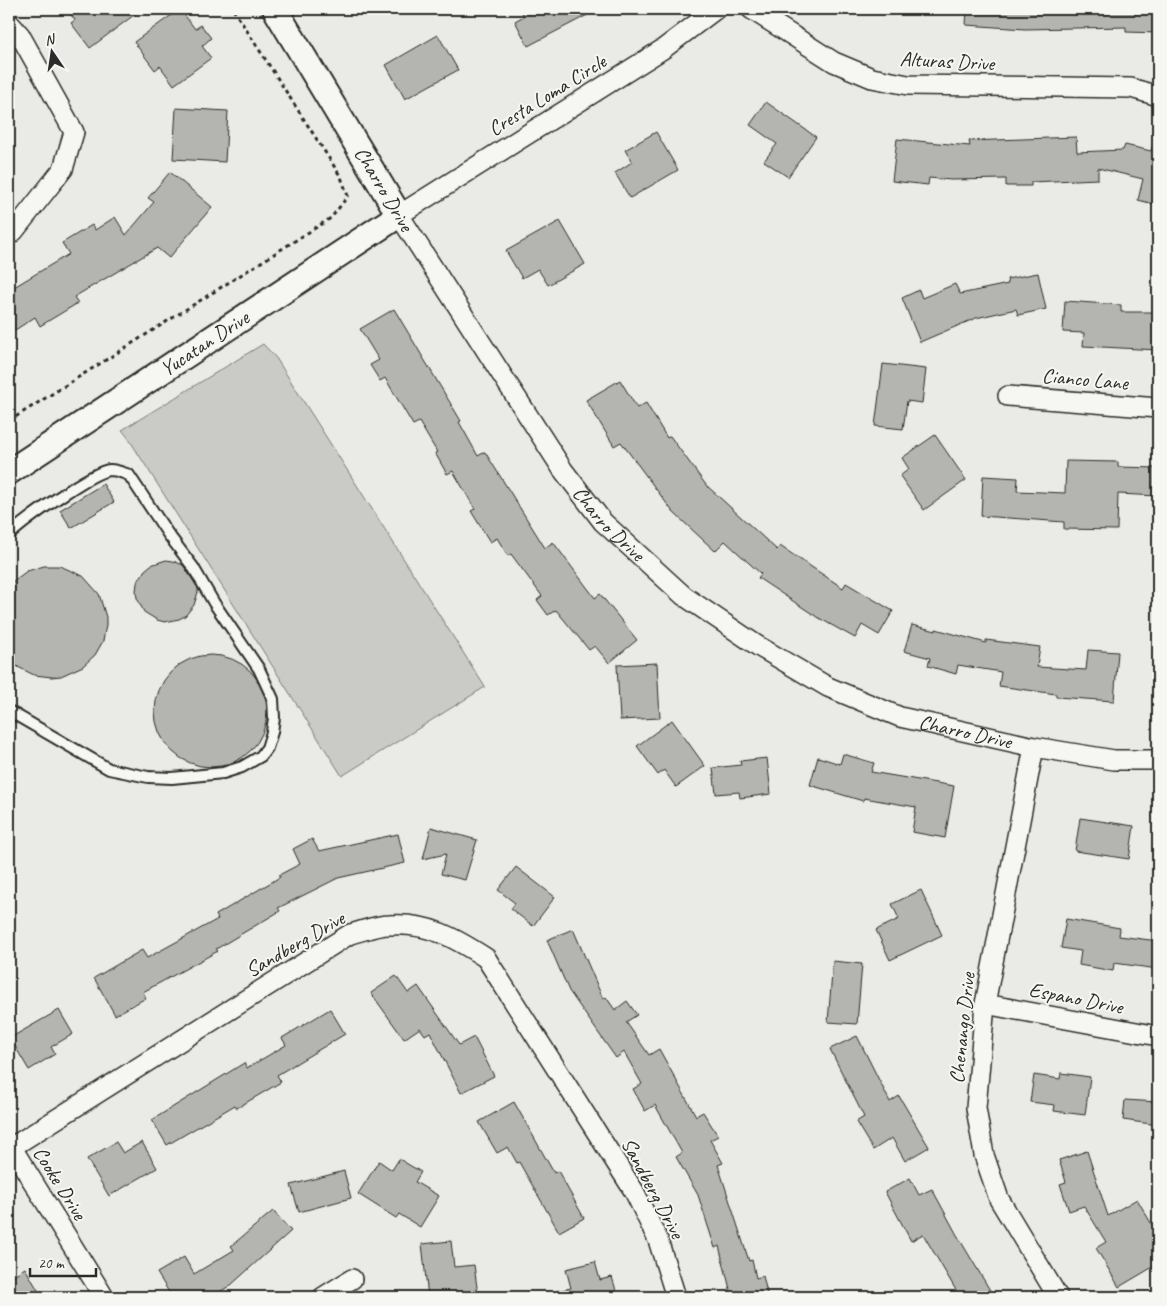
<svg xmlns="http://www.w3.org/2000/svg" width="1167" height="1306" viewBox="0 0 1167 1306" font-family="Caveat,sans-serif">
<rect width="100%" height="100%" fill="#eaeae6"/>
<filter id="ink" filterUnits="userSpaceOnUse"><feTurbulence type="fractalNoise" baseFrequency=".02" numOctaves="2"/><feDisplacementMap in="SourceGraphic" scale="10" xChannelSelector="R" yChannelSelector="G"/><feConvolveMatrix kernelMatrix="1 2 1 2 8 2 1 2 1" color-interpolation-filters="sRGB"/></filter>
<g filter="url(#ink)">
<!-- green -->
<path fill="#cacac7" stroke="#7a7a79" d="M 263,344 L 276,358 L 485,687 L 342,776 L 127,436 L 122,430 Z"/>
<!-- building -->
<path fill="#b4b4b1" stroke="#2b2b2b" d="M 66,9 L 142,9 L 90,48 L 71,23 L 75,20 Z
M 180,9 L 195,29 L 201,25 L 211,38 L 202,46 L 211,58 L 174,85 L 160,66 L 155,70 L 134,42 Z
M 520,9 L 599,9 L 528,46 L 515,21 L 524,16 Z
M 967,9 L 1158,9 L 1158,33 L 1126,32 L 1126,27 L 1025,29 L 966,25 Z
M 438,35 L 458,70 L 405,99 L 386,65 Z
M 766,102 L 816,137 L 788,177 L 764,161 L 777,144 L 750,125 Z
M 176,108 L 228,111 L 225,162 L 173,159 Z
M 656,132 L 678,170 L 630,198 L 615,173 L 632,162 L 625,150 Z
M 1076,137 L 1077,152 L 1123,150 L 1125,145 L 1151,151 L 1153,145 L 1158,146 L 1158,205 L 1138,200 L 1143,179 L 1098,168 L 1098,179 L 1031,182 L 1031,186 L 1006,186 L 1006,179 L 951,180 L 929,178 L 928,185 L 892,181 L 897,139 L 970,146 L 969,141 Z
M 170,172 L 212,207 L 169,258 L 157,248 L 74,297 L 78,303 L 40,326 L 35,317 L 9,334 L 9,290 L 69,254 L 62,243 L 92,225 L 95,230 L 115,217 L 126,235 L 154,202 L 148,198 Z
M 560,221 L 585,264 L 548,285 L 538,269 L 522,278 L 506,251 Z
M 1038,273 L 1046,309 L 1018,315 L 1016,309 L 976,318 L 920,342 L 902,298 L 919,290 L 922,298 L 955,284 L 960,294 L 1008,284 L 1007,279 Z
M 1065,301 L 1121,305 L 1121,312 L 1158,312 L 1158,350 L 1083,346 L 1084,333 L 1063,332 Z
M 394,309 L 461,421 L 459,422 L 478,456 L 485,452 L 545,548 L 553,542 L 595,598 L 600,594 L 637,640 L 609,663 L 595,646 L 589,650 L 556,610 L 548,615 L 537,600 L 542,596 L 511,554 L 508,556 L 497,538 L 490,542 L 471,511 L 475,509 L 453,471 L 447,474 L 435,453 L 437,452 L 419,422 L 413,425 L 385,378 L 380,381 L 370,365 L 379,360 L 360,329 Z
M 883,364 L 926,369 L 922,403 L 907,401 L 903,429 L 875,426 Z
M 620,380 L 637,408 L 646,403 L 667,438 L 670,436 L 706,485 L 777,550 L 780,546 L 843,588 L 846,583 L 893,611 L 879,635 L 862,625 L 855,638 L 817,617 L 758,578 L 761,574 L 725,541 L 715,551 L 673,512 L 621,442 L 614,446 L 586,400 Z
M 935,435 L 966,480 L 924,510 L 900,476 L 909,469 L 902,458 Z
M 1066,461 L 1118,462 L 1118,467 L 1158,468 L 1158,496 L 1118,494 L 1117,530 L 1064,529 L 1064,522 L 981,516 L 983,476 L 1018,478 L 1017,491 L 1065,493 Z
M 103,484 L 114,502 L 71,528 L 60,510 Z
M 166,560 L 173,561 L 183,565 L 198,588 L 198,592 L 194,605 L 185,616 L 179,619 L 165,622 L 157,620 L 144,612 L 137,598 L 136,591 L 137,583 L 145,570 L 151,565 Z
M 44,566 L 60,566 L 83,576 L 99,594 L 106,617 L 106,625 L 103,641 L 95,655 L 83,666 L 61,676 L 52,677 L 34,675 L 18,667 L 9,658 L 9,584 L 27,571 Z
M 912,625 L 936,631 L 936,629 L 986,643 L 986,640 L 1040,647 L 1037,667 L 1086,670 L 1088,650 L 1118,652 L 1114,701 L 1056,697 L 1056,694 L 999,686 L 1001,672 L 958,665 L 956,674 L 928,666 L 930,658 L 904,651 Z
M155 711a56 56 0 1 1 112 0a56 56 0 1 1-112 0Z
M 657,663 L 660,718 L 620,720 L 617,665 Z
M 672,720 L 705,766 L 676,787 L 664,770 L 658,775 L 637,746 Z
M 843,754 L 874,763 L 871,772 L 954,786 L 945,838 L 912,832 L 916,807 L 864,798 L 863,801 L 810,785 L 818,757 L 840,764 Z
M 767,758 L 771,794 L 740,798 L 739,792 L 716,794 L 713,768 L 741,765 L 740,761 Z
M 1080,818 L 1134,826 L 1129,859 L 1075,851 Z
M 431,827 L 477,840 L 465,880 L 441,874 L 446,854 L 423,859 Z
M 398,834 L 405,863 L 338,878 L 278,908 L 280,911 L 216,949 L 218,951 L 143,992 L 146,998 L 115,1015 L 94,978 L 142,950 L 147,958 L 218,919 L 216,915 L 280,877 L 279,875 L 300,864 L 293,849 L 312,839 L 319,851 Z
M 516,867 L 555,897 L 533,926 L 511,909 L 515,903 L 498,890 Z
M 921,890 L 942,935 L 890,960 L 876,930 L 899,919 L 892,904 Z
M 1066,919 L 1120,928 L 1119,936 L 1158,941 L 1158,969 L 1114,963 L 1113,971 L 1079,965 L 1081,951 L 1061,948 Z
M 573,929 L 603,999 L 606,997 L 615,1010 L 627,1001 L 637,1015 L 626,1022 L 649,1055 L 659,1049 L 696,1116 L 703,1112 L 718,1136 L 710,1140 L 723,1163 L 718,1165 L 749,1261 L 752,1260 L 756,1278 L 763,1276 L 768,1297 L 732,1297 L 719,1246 L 715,1248 L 698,1195 L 676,1157 L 682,1153 L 655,1105 L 645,1111 L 633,1089 L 642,1084 L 624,1052 L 616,1058 L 569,991 L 547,940 Z
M 833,961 L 862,964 L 857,1024 L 828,1022 Z
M 396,976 L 408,993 L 418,986 L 459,1045 L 474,1037 L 494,1076 L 461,1093 L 430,1032 L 425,1035 L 420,1028 L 404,1039 L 371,993 Z
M 330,1009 L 345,1034 L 277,1075 L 281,1082 L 237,1108 L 235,1105 L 167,1145 L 152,1120 L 244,1063 L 247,1068 L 286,1045 L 282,1038 Z
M 59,1010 L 73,1034 L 51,1047 L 55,1054 L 29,1070 L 10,1038 Z
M 857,1036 L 890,1102 L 899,1096 L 929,1147 L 905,1161 L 892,1138 L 873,1150 L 856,1122 L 864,1117 L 830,1049 Z
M 1061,1073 L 1090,1077 L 1085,1115 L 1054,1111 L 1055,1105 L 1030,1102 L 1034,1075 L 1060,1079 Z
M 1125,1100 L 1158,1102 L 1158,1125 L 1123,1120 Z
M 514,1102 L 554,1173 L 558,1171 L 584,1218 L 559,1232 L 519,1162 L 517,1163 L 508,1147 L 497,1153 L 479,1122 Z
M 116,1142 L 123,1153 L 142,1142 L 157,1168 L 109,1196 L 87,1159 Z
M 1087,1151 L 1108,1216 L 1137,1199 L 1158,1235 L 1158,1264 L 1119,1287 L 1096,1248 L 1106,1242 L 1084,1206 L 1069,1211 L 1060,1184 L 1066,1182 L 1059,1160 Z
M 399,1159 L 421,1172 L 415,1182 L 439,1196 L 420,1227 L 399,1214 L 396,1218 L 358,1194 L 379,1161 L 392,1170 Z
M 344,1171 L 351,1198 L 299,1212 L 291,1185 Z
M 910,1178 L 919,1195 L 932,1189 L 957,1235 L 994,1297 L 960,1297 L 923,1234 L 911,1241 L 885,1192 Z
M 273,1211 L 291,1231 L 231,1285 L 211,1297 L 172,1297 L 157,1273 L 184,1257 L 194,1274 L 234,1250 L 231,1246 Z
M 451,1241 L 454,1267 L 474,1265 L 478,1295 L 461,1297 L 428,1297 L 422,1244 Z
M 595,1262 L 600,1280 L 612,1277 L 618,1297 L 558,1297 L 557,1291 L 571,1288 L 566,1269 Z
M 25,1268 L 42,1297 L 9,1297 L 9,1278 Z"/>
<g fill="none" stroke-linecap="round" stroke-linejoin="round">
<!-- service casing -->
<g stroke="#2b2b2b" stroke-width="14">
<path id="service" d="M 9,535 C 24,521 92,471 110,470 C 117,470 123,473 129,475 L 168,534 L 193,567 L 214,603 L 259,669 L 273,699 L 274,718 L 272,732 L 267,748 L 261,756 L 242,767 L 223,773 L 172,778 L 148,777 L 109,769 L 9,711"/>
</g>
<!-- minor casing -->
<g stroke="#2b2b2b" stroke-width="22">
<g id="minor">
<path id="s1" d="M 716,9 L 663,49 L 399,215 L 563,470 L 603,522 L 684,596 L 758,646 L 828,687 L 900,717 L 1034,747 L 1114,760 L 1158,760"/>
<path d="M 751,9 L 834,62 L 872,78 L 908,85 L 1131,88 L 1158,96"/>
<path d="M 9,23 L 20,35 L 74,132 L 63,169 L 14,231 L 9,235"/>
<path d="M 1008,396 L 1158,408"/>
<path d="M 1034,747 L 985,1004 L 976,1108 L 984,1155 L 999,1199 L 1058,1297"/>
<path d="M 985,1004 L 1158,1036"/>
<path d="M 9,1143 L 104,1297"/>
<path d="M 12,1147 L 350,934 C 363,931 376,925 389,925 C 428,922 455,938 486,958 L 634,1191 L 658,1240 L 676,1297"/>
<path d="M 323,1297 L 352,1279"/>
</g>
</g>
<!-- tertiary casing -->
<g stroke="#2b2b2b" stroke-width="28">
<g id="tertiary">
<path id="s2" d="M 9,472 L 399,215 L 275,9"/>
</g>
</g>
<!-- path -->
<path stroke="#2b2b2b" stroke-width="3" stroke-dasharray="4 4" stroke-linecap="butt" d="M 9,421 L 331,218 L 348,196 L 341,177 L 233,9"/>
<!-- service -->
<use href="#service" stroke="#f6f6f2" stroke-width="10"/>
<!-- minor -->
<use href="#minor" stroke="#f6f6f2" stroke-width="19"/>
<!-- tertiary -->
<use href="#tertiary" stroke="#f6f6f2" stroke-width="24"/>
</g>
</g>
<g text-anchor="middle" stroke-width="4" stroke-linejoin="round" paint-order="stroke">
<!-- street labels -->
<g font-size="21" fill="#2b2b2b" stroke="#f6f6f2">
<text transform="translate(947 61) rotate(3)" y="7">Alturas Drive</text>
<text transform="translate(547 95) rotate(-32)" y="7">Cresta Loma Circle</text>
<text transform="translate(384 189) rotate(59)" y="7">Charro Drive</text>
<text dy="7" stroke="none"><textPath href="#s2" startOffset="234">Yucatan Drive</textPath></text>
<text transform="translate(1085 379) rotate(5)" y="7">Cianco Lane</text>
<text dy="7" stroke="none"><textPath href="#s1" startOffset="752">Charro Drive</textPath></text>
<text dy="7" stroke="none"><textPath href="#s1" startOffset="1172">Charro Drive</textPath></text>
<text transform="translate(295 944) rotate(-30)" y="7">Sandberg Drive</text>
<text transform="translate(1076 998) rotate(11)" y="7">Espano Drive</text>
<text transform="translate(962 1028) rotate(-84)" y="7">Chenango Drive</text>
<text transform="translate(60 1183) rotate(58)" y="7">Cooke Drive</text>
<text transform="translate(653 1188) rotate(62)" y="7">Sandberg Drive</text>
</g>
</g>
<!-- margin -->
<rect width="1167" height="1306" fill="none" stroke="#f6f6f2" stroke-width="30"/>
<rect x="15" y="15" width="1137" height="1276" fill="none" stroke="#2b2b2b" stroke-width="2" filter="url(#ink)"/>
<!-- north arrow -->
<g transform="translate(52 52) rotate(347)" stroke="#f6f6f2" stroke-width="4" paint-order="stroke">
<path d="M0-4L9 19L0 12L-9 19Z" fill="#2b2b2b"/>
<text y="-8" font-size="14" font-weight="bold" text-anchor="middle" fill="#2b2b2b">N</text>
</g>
<!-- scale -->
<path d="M30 1268v8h66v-8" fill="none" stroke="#2b2b2b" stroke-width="2.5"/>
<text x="38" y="1268" font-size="15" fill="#2b2b2b" stroke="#f6f6f2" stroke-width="4" paint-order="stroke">20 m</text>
</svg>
